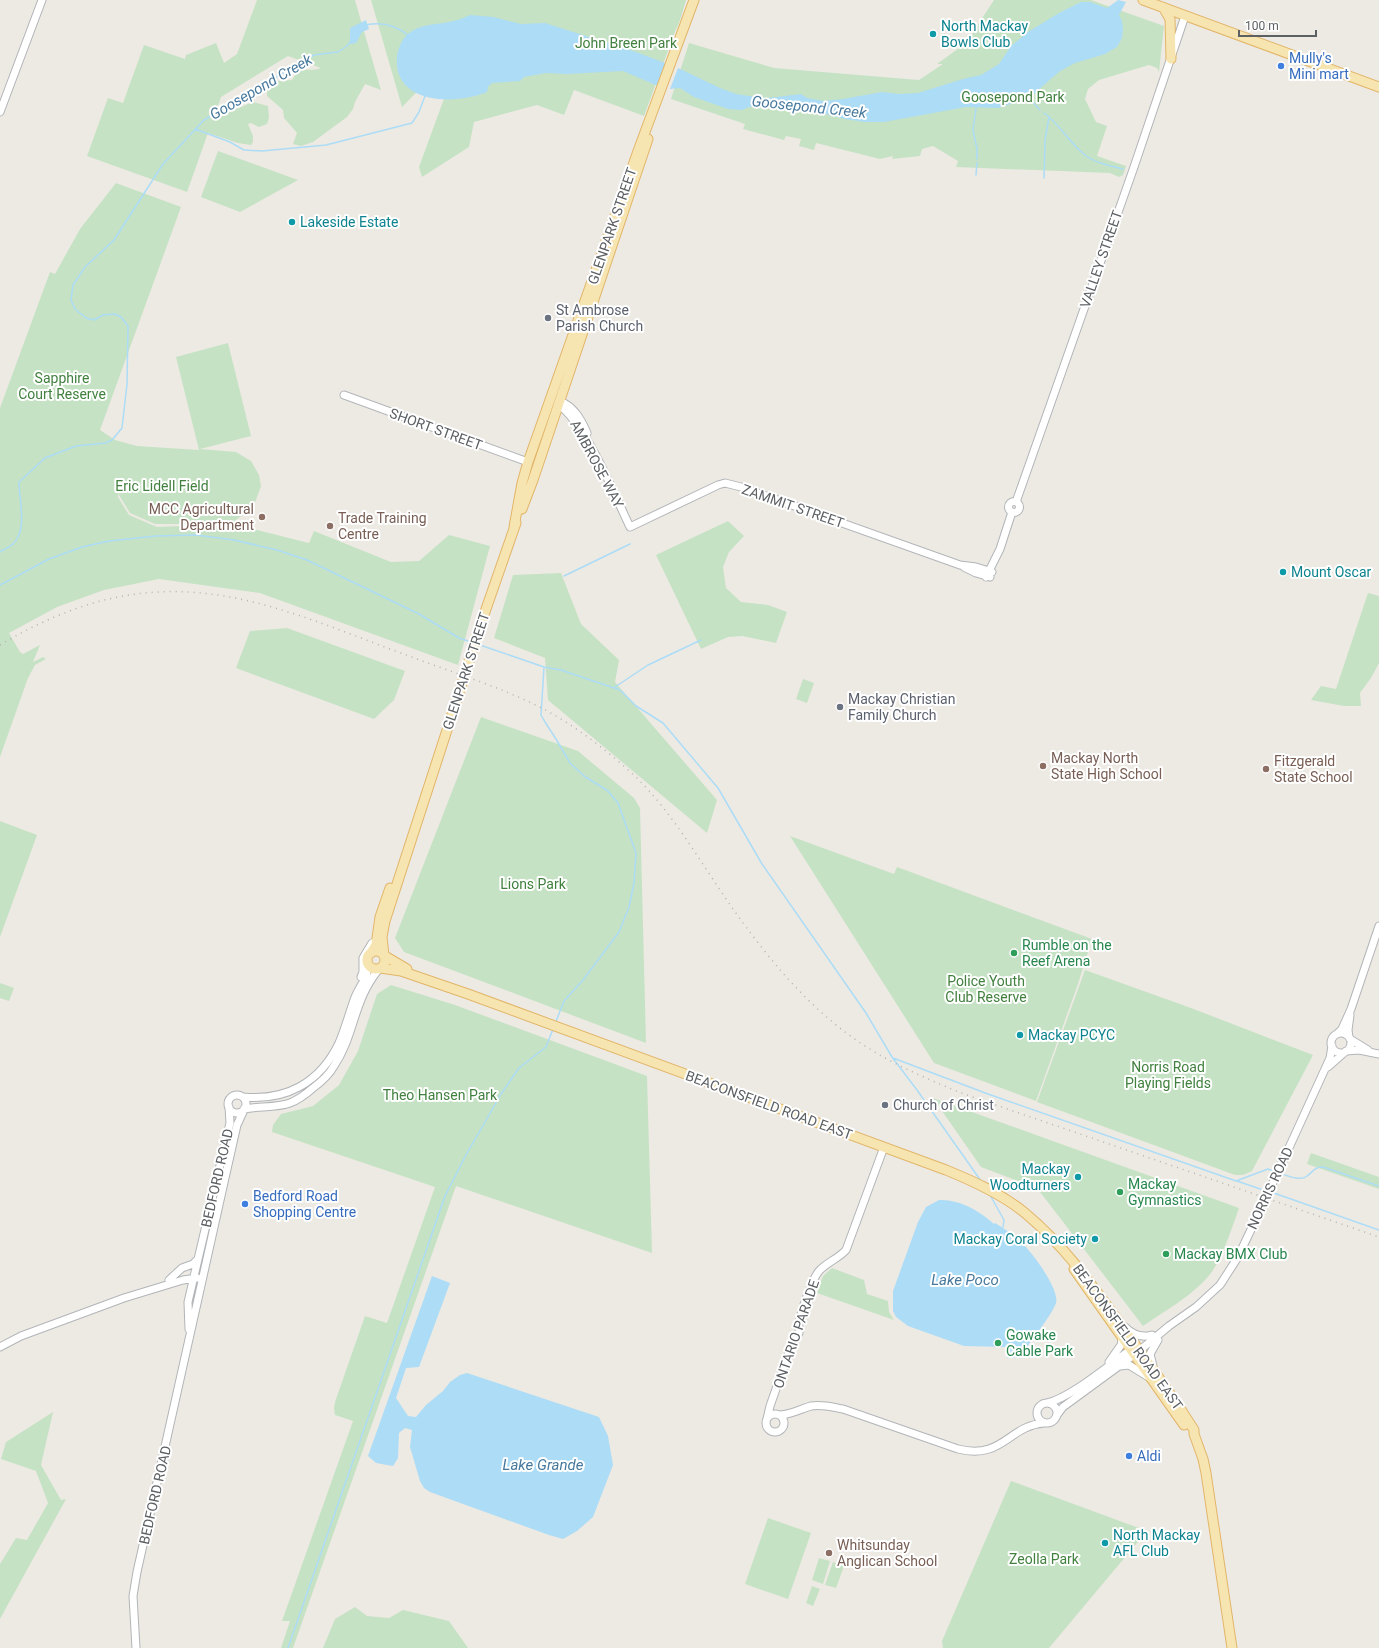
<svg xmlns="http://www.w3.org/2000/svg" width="1379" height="1648" viewBox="0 0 1379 1648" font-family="Roboto,sans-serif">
<rect width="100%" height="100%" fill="#edeae4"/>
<!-- green -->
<path fill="#c6e2c4" d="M 257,0 L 355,0 L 381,90 L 365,84 L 355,102 L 353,109 L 347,117 L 313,142 L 301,146 L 293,144 L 297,133 L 284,118 L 283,110 L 267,96 L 267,88 L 278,81 L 292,80 C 301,64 308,73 321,68 L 288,56 L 221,97 L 215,114 L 224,114 L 253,102 L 268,106 L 269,118 L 267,124 L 259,127 L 251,123 L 248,124 L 253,136 L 253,142 L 251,145 L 238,143 L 208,133 L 187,192 L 87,156 L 108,98 L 123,103 L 144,45 L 185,59 L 186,55 L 216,43 L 224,63 L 237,54 Z
M 371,0 L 686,0 C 684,7 679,26 676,29 L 644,116 L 574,90 L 564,115 L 537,105 L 474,122 L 469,147 L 422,177 L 419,167 L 464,44 L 402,107 Z
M 994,0 L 1091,0 L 1164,26 L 1159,72 L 1157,68 L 1149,65 L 1099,80 L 1088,89 L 1085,99 L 1096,122 L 1107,126 L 1097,156 L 1126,166 L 1123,175 L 1119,177 L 1110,173 L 956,167 L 958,161 L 933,146 L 922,149 L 920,156 L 892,159 L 893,156 L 880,159 L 816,143 L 814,150 L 799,146 L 801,139 L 786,136 L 784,140 L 743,129 L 745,124 L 671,99 L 689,43 L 774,68 L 919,80 L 943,64 L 937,64 L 966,43 Z
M 218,151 L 298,180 L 240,212 L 201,197 Z
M 116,183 L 181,207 L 100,430 L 115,440 L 137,446 L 199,450 L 176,357 L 228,343 L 251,436 L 200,449 L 236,452 L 251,461 L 259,475 L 261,486 L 253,508 L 230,524 L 155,524 L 130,513 L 119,495 L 120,485 L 118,497 L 129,515 L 157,527 L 233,524 L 309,543 L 314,531 L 391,562 L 419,561 L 449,535 L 490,546 L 458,665 L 260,593 L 159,579 L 104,590 L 57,607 L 9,633 L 20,652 L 23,654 L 40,645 L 33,662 L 43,657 L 46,659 L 35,665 L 28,678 L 0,757 L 0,408 L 50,272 L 55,274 L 80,229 Z
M 728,521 L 744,536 L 729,552 L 723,567 L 726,588 L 741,602 L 768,605 L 787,612 L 776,643 L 742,636 L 728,637 L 701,649 L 656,555 Z
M 561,573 L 581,624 L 619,660 L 615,682 L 717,800 L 707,833 L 548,700 L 545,658 L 494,638 L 513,575 Z
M 1368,593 L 1379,596 L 1379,663 L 1371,678 L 1360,693 L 1361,706 L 1344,706 L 1311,700 L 1321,686 L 1336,689 Z
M 287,628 L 405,671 L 394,700 L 374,719 L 236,668 L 250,631 Z
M 803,679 L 814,683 L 807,703 L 796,699 Z
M 481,717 L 578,751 L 634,798 L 640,808 L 646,1043 L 404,952 L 395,938 Z
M 0,821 L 37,835 L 0,937 Z
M 790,836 L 894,874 L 897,867 L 1092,939 L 1078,984 L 1036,1101 L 934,1063 Z
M 1085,970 L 1191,1008 L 1313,1055 L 1252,1171 L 1243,1175 L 1235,1175 L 1037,1102 Z
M 0,983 L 14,988 L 9,1001 L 0,998 Z
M 391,985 L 455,1005 L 647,1076 L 652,1253 L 456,1186 L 293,1648 L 281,1648 L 290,1621 L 282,1621 L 353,1421 L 335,1415 L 334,1408 L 335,1402 L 365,1316 L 387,1323 L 435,1187 L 272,1132 L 273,1125 L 281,1114 L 313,1106 L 339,1085 L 358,1051 L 377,994 Z
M 933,1098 L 1239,1208 C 1232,1228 1223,1256 1211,1273 C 1194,1295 1166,1310 1143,1326 L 1037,1188 L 981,1167 Z
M 1311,1153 L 1379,1177 L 1379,1189 L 1307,1164 Z
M 832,1268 L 864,1280 L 867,1294 L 888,1301 L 889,1312 L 894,1320 L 817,1293 L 823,1276 Z
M 53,1412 L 41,1465 L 61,1500 L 66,1499 L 0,1619 L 0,1564 L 16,1538 L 27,1540 L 48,1503 L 36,1471 L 1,1459 L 6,1442 Z
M 1011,1481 L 1147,1531 L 1049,1648 L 943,1648 L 942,1641 Z
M 768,1518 L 811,1533 L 788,1599 L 745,1584 Z
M 819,1558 L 830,1561 L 823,1584 L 812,1580 Z
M 833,1562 L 844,1566 L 836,1588 L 825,1585 Z
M 812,1586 L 820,1589 L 813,1606 L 806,1603 Z
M 355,1607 L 367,1616 L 389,1618 L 403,1610 L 449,1621 L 468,1648 L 323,1648 L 335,1619 Z"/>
<!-- water -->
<path fill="#acdcf6" d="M 1118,0 L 1126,2 L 1119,15 L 1122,21 L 1123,29 L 1122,38 L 1117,47 L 1105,54 L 1075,63 L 1060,71 L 1029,98 L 998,108 L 966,107 L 884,122 L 864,122 L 845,119 L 796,106 L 760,106 L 749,107 L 742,110 L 728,109 L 694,97 L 680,88 L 670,89 L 678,68 L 720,88 L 736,94 L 749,96 L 768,98 L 801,94 L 807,98 L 824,101 L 843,99 L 882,92 L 899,94 L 918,93 L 963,79 L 981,75 L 999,64 L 1011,46 L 1028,32 L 1059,13 L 1081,2 L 1090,2 L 1107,8 Z
M 470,15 L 493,17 L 521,24 L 545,23 L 636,52 L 665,63 L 658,86 L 623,71 L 567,74 L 546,73 L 524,77 L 520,81 L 492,83 L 488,87 L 487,92 C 456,105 393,105 397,57 C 398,47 403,36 412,31 C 424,23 439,25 453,21 C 459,20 465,17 470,15 Z
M 366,20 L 369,29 L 362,32 L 356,43 L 350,44 L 350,28 Z
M 939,1200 C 959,1199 980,1211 994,1224 L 995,1223 C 1005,1229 1014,1235 1022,1243 C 1032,1252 1060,1290 1056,1303 C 1051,1317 1028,1344 1020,1357 L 1007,1358 L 1008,1350 L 1006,1347 L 964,1346 L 908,1326 L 896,1317 L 893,1311 L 893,1291 L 918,1222 L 926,1207 Z
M 432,1276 L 450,1283 L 419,1367 L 406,1368 L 396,1398 L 408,1416 L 416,1417 L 426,1405 L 443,1391 L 450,1382 L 460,1375 L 467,1373 L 599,1417 L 608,1436 L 613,1465 L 593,1517 L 577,1531 L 563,1539 L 549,1535 L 430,1492 L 424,1488 L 420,1481 L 410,1447 L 412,1430 L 405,1428 L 399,1433 L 398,1458 L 393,1466 L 376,1463 L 368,1456 Z"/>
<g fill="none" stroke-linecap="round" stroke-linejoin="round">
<!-- stream -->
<path stroke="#acdcf6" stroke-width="1.5" d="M 366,25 C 381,22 396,25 409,36
M 1029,98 L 1040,110
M 976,108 L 973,130 L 977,149 L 977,159
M 1044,113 C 1060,124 1069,143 1085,155 C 1095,163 1111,166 1123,169
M 195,129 L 230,142 L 244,150 L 262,151 L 326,145 L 412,123 L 419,112 L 425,96
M 976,175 L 977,162
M 1044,178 L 1045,140 L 1049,117
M 0,552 C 4,549 10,547 13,544 C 28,529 19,501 19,482 L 45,458 L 76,446 L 105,443 L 112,440 L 122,428 L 127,384 L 128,326 L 121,317 L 115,314 L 103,315 L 94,320 L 86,318 L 75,309 L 71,300 L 73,285 L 85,267 L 114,240 L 163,164 L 204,120 L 314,55 L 338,52 L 347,46 L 351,41
M 564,576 L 630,544
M 0,585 L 49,559 L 82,547 L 109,541 L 156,536 L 196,535 L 234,540 L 277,550 L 307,560 L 419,614 L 459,638 L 471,642
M 477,644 L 544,667 L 561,670 L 620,690 L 636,706 L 663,723 L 718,788 L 762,864 L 866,1013 L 892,1057 L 917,1090 L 981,1181
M 544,667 L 541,715 L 545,722 L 556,739 L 570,763 L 584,776 L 608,791 L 618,803 L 636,853 L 634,883 L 629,907 L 619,932 L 583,980 L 564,1001 L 555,1024
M 615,687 L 648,665 L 701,640
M 893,1058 L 988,1094 L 1236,1181 L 1268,1169 L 1275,1172
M 1279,1173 C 1286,1175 1300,1182 1307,1176 C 1313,1172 1314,1167 1323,1167 L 1379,1186
M 1237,1181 L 1266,1191
M 1271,1192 L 1379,1230
M 990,1195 L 1004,1220 L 1003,1227
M 288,1648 L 445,1196 L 466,1155 L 501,1094 L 519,1068 L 546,1047 L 553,1029"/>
<!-- minor casing -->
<g stroke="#b2b5b8" stroke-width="9">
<path id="minor" d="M 0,112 L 42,0
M 344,395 L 528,462
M 560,401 C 574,407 581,419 587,433
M 558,404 C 588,427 613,492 630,527 L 718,485 L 725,483 L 741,487 L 960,565 L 976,567 L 992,572
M1008.5 507a5.5 5.5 0 1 1 11 0a5.5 5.5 0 1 1-11 0Z
M 1016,502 L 1134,167 L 1185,16
M 964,567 L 976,573 L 990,577
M 986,577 L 1000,549 L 1012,512
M 361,977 L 363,972 L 363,958 L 372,943
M1331 1043a10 10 0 1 1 20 0a10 10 0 1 1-20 0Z
M 1337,1034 L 1342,1029 L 1351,1009 L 1379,926
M 1349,1037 L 1348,1030 L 1350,1015
M 1350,1039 L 1368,1050
M 1346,1051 L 1359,1050 L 1379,1054
M 1328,1067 L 1345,1052
M228 1104a9 9 0 1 1 18 0a9 9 0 1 1-18 0Z
M 243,1097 C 286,1101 320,1083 339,1043 C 345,1029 349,1014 354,1000 C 358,987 369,978 368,964
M 244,1109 C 259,1106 276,1108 290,1103 C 298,1100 306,1094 313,1088 C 321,1082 329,1075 334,1066 C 355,1035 353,1000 379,969
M 1282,1163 L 1330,1058 L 1332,1046
M 169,1280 L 182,1268 L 193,1264 L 198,1259
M 1125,1327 C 1133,1335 1142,1338 1152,1335
M 189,1329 L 188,1302 L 230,1123 L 229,1107
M 0,1347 L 21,1336 L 124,1298 L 183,1280 L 197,1278
M 1139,1351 L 1169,1326 L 1196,1307 L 1220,1285 L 1238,1257 L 1256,1219
M 1109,1362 L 1121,1345 L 1122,1339
M 1120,1366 L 1129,1365 L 1150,1378
M 1153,1366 L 1150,1354 L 1158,1340
M1037 1413a10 10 0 1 1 20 0a10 10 0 1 1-20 0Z
M 1047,1403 C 1070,1398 1109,1365 1130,1350
M766 1423a9 9 0 1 1 18 0a9 9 0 1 1-18 0Z
M 780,1415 C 793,1414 800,1409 811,1406 C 822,1404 832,1407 843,1409 L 958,1449 C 1003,1460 1008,1426 1044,1423
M 1057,1415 L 1063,1407 L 1134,1355
M 767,1419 L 770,1406 L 794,1338 L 799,1333 C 800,1329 798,1327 799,1323 C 801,1312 812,1279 819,1271 C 827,1262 838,1259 846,1250 L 884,1147
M 136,1648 L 133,1596 L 137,1572 L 225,1178 L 237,1125 L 244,1110"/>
</g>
<!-- major casing -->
<g stroke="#e2b569" stroke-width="11">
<path id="major" d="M 1143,0 L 1379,87
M 1163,7 L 1170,19 L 1171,59
M 522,509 L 533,480 L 648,139
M 514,527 L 522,483 L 528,462 L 638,151 L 694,0
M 478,632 L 516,523
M367 960a9 9 0 1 1 18 0a9 9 0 1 1-18 0Z
M 371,953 L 376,945 L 380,917 L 390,888
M 384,955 L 382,937 L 385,921 L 460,690
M 385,956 L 407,969
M 380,968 L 401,971 L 468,994 L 946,1170 C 973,1181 1002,1194 1025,1213 C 1072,1252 1104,1302 1139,1350 C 1158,1376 1177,1403 1194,1430 L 1194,1434 L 1203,1459 L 1206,1473 L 1232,1648
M 1074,1269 L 1184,1425"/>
</g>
<!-- minor -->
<use href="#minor" stroke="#fff" stroke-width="7"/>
<!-- major -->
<use href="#major" stroke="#f6e5b1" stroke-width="9"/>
<!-- rail -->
<path stroke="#b2b3b3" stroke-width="1.5" stroke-dasharray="1 5" stroke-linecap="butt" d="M 0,645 C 49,616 100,595 158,592 C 246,587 328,627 409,656 C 456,674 505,688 549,712 C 581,730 610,753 637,778 C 675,816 702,865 733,909 C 770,961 811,1011 865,1046 C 896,1066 930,1080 964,1094 L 1379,1237"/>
<!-- minor-bridge casing -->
<g stroke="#b2b5b8" stroke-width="9" stroke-linecap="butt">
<path id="minor-bridge" d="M 1256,1219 L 1282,1163"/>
</g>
<!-- major-bridge casing -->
<g stroke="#e2b569" stroke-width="11" stroke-linecap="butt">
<path id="major-bridge" d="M 460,690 L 478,632"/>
</g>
<!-- minor-bridge -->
<use href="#minor-bridge" stroke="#fff" stroke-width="7"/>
<!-- major-bridge -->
<use href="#major-bridge" stroke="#f6e5b1" stroke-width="9"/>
</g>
<!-- markers -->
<g fill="#0f9aa8" stroke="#fff" stroke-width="1.5">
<circle cx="933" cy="34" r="4"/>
<circle cx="292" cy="222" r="4"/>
<circle cx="1283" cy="572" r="4"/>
<circle cx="1020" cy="1035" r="4"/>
<circle cx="1078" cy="1177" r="4"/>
<circle cx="1095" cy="1239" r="4"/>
<circle cx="1105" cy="1543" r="4"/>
</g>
<g fill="#3f7fe0" stroke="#fff" stroke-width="1.5">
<circle cx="1281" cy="66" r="4"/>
<circle cx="245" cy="1204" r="4"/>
<circle cx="1129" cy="1456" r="4"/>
</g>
<g fill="#6b7280" stroke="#fff" stroke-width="1.5">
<circle cx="548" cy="318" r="4"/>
<circle cx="840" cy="707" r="4"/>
<circle cx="885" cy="1105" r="4"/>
</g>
<g fill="#8d6e63" stroke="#fff" stroke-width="1.5">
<circle cx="262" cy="517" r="4"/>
<circle cx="330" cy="526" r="4"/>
<circle cx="1043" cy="766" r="4"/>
<circle cx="1266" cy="769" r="4"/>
<circle cx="829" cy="1553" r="4"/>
</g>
<g fill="#2e9e5b" stroke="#fff" stroke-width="1.5">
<circle cx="1014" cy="953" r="4"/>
<circle cx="1120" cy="1192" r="4"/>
<circle cx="1166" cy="1254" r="4"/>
<circle cx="998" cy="1343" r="4"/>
</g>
<g text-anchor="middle" stroke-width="4" stroke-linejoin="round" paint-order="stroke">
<!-- culture labels -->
<g font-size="14" fill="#0d838f" stroke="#fff" text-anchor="start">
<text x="941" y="31">North Mackay<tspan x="941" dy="16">Bowls Club</tspan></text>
<text x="300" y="227">Lakeside Estate</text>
<text x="1291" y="577">Mount Oscar</text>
<text x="1028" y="1040">Mackay PCYC</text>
<text x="1070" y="1174" text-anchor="end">Mackay<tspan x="1070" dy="16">Woodturners</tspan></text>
<text x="1087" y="1244" text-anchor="end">Mackay Coral Society</text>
<text x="1113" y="1540">North Mackay<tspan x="1113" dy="16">AFL Club</tspan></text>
</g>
<!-- park labels -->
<g font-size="14" fill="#41803e" stroke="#fff">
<text x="626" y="48">John Breen Park</text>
<text x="1013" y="102">Goosepond Park</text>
<text x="62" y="383">Sapphire<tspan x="62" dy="16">Court Reserve</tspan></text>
<text x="162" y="491">Eric Lidell Field</text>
<text x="533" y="889">Lions Park</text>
<text x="986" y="986">Police Youth<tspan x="986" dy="16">Club Reserve</tspan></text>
<text x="1168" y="1072">Norris Road<tspan x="1168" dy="16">Playing Fields</tspan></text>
<text x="440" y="1100">Theo Hansen Park</text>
<text x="1044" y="1564">Zeolla Park</text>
</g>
<!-- shop labels -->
<g font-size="14" fill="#366cbe" stroke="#fff" text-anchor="start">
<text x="1289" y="63">Mully's<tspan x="1289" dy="16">Mini mart</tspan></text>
<text x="253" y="1201">Bedford Road<tspan x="253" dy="16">Shopping Centre</tspan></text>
<text x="1137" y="1461">Aldi</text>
</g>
<!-- street labels -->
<g font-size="14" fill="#5c6063" stroke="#fff">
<text transform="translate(612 226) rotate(-71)" y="5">GLENPARK STREET</text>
<text transform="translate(1101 259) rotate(-71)" y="5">VALLEY STREET</text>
<text transform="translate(436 429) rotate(20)" y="5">SHORT STREET</text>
<text transform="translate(597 464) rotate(62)" y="5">AMBROSE WAY</text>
<text transform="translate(793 506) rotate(19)" y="5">ZAMMIT STREET</text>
<text transform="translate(466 671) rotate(-72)" y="5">GLENPARK STREET</text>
<text transform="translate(769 1105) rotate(20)" y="5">BEACONSFIELD ROAD EAST</text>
<text transform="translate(217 1178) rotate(-77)" y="5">BEDFORD ROAD</text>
<text transform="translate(1270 1188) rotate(-65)" y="5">NORRIS ROAD</text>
<text transform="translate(796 1334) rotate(-71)" y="5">ONTARIO PARADE</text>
<text transform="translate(1128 1337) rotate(54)" y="5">BEACONSFIELD ROAD EAST</text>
<text transform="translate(155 1495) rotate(-77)" y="5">BEDFORD ROAD</text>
</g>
<!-- worship labels -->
<g font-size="14" fill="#5b616d" stroke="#fff" text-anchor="start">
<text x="556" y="315">St Ambrose<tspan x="556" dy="16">Parish Church</tspan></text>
<text x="848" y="704">Mackay Christian<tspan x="848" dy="16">Family Church</tspan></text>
<text x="893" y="1110">Church of Christ</text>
</g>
<!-- education labels -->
<g font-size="14" fill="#785e54" stroke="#fff" text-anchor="start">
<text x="254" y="514" text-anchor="end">MCC Agricultural<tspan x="254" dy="16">Department</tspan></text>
<text x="338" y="523">Trade Training<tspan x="338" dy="16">Centre</tspan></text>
<text x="1051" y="763">Mackay North<tspan x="1051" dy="16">State High School</tspan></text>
<text x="1274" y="766">Fitzgerald<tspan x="1274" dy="16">State School</tspan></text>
<text x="837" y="1550">Whitsunday<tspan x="837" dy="16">Anglican School</tspan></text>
</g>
<!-- leisure labels -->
<g font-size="14" fill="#27864d" stroke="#fff" text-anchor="start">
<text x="1022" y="950">Rumble on the<tspan x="1022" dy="16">Reef Arena</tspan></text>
<text x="1128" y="1189">Mackay<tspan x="1128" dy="16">Gymnastics</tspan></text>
<text x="1174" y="1259">Mackay BMX Club</text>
<text x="1006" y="1340">Gowake<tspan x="1006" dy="16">Cable Park</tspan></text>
</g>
<!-- water labels -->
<g font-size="15" font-style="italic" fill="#47799d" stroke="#fff">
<text transform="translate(261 87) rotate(-30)" y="5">Goosepond Creek</text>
<text transform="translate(809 107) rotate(6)" y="5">Goosepond Creek</text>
<text x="965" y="1285">Lake Poco</text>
<text x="543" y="1470">Lake Grande</text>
</g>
</g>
<!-- scale -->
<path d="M1239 30v6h77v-6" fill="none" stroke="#5c6063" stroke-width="2"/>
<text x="1245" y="30" font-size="12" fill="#5c6063" stroke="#ffffff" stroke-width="3" paint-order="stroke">100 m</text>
</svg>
